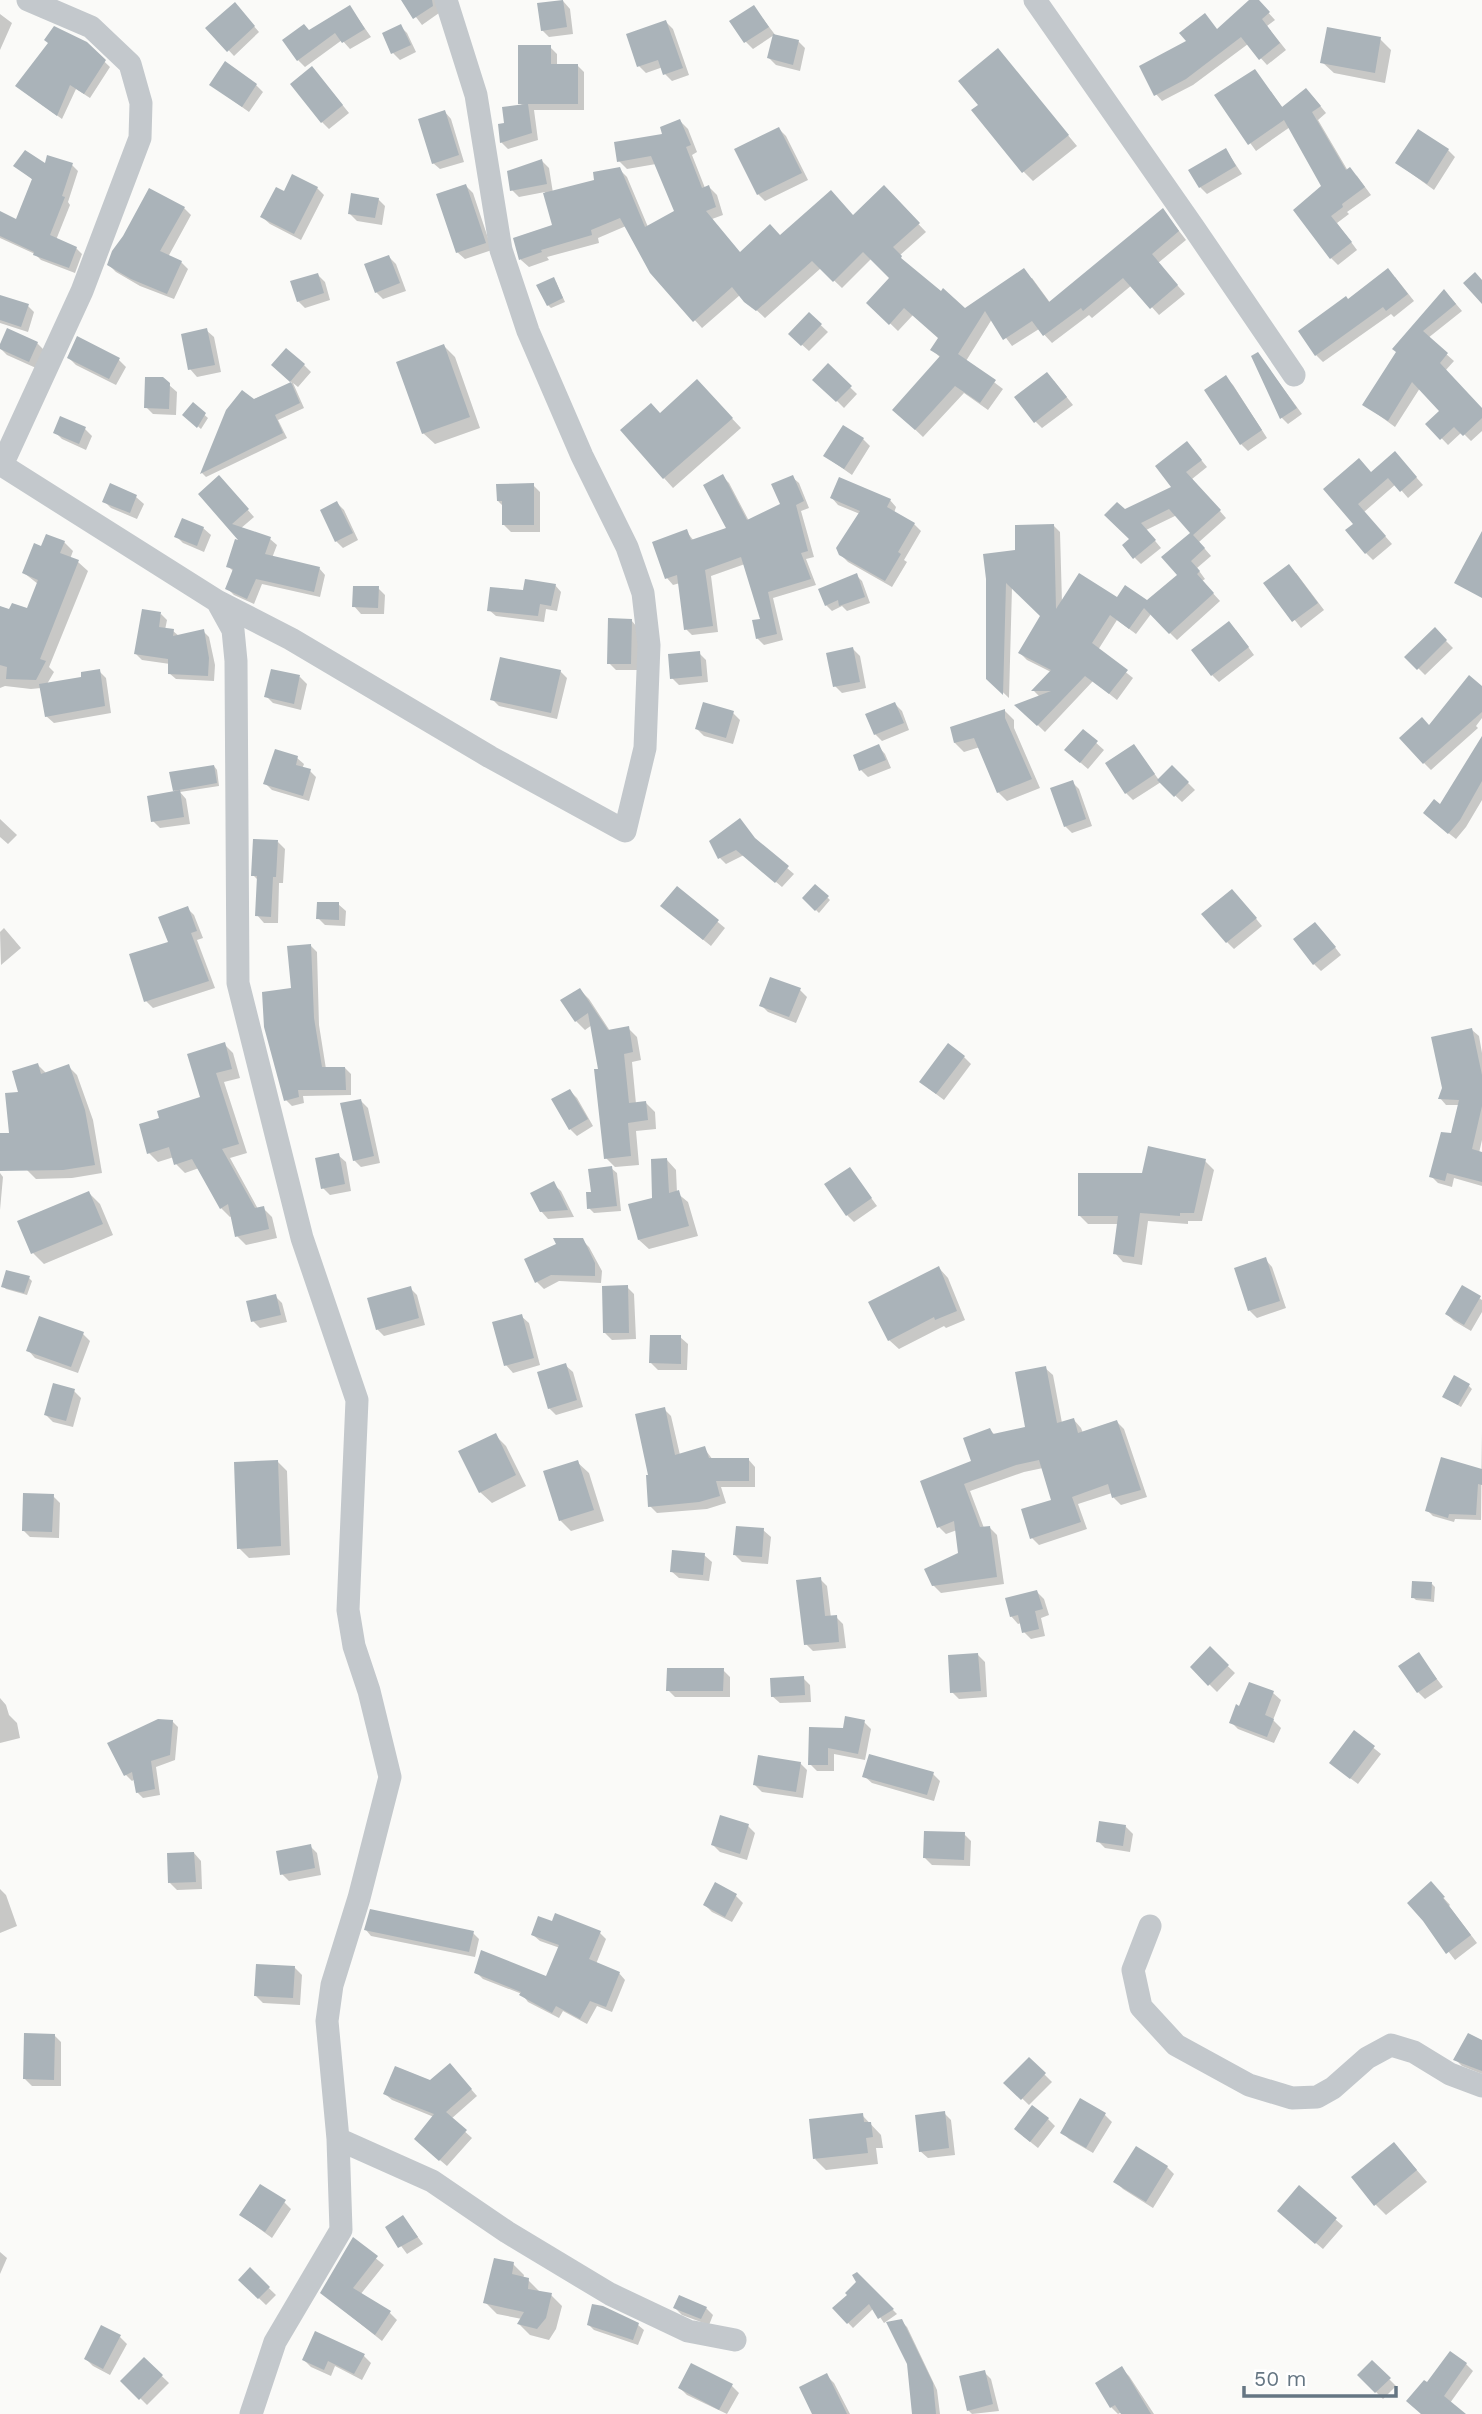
<svg xmlns="http://www.w3.org/2000/svg" width="1482" height="2414" viewBox="0 0 1482 2414" font-family="'Work Sans',sans-serif">
<rect width="100%" height="100%" fill="#fafaf8"/>
<!-- shadow -->
<path fill="#0003" d="M 403,0 L 436,0 L 439,13 L 422,25 Z
M 1252,0 L 1257,0 L 1275,20 L 1267,26 L 1286,50 L 1267,65 L 1248,44 L 1193,85 L 1162,101 L 1156,94 L 1218,30 Z
M 563,1 L 570,9 L 573,34 L 549,37 L 542,30 Z
M 350,7 L 371,37 L 350,49 L 342,40 L 305,67 L 298,60 L 310,32 Z
M 754,7 L 776,36 L 798,41 L 805,48 L 800,71 L 776,65 L 769,58 L 774,35 L 753,49 L 746,42 L 732,22 Z
M 240,10 L 259,32 L 234,56 L 208,28 Z
M 0,14 L 12,23 L 0,50 Z
M 666,22 L 673,29 L 689,75 L 672,81 L 665,74 L 663,67 L 646,73 L 639,66 Z
M 400,26 L 407,33 L 416,52 L 400,60 L 393,53 Z
M 1380,39 L 1391,50 L 1385,83 L 1334,73 L 1322,62 Z
M 86,44 L 110,67 L 90,98 L 76,89 L 62,119 L 23,91 Z
M 550,47 L 557,54 L 557,65 L 577,65 L 584,72 L 584,110 L 534,110 L 538,140 L 508,149 L 501,142 L 506,124 L 523,106 L 520,103 Z
M 998,51 L 1077,146 L 1033,181 L 1023,171 L 980,105 Z
M 1255,71 L 1283,108 L 1313,97 L 1326,113 L 1318,120 L 1348,171 L 1357,176 L 1371,195 L 1347,212 L 1349,214 L 1337,223 L 1357,250 L 1338,265 L 1331,258 L 1324,186 L 1290,127 L 1256,151 L 1216,96 Z
M 319,76 L 349,113 L 329,129 L 322,122 Z
M 211,85 L 256,85 L 263,92 L 249,112 Z
M 445,112 L 451,119 L 464,162 L 440,169 L 433,163 Z
M 680,121 L 688,129 L 697,152 L 692,155 L 705,188 L 709,187 L 717,195 L 723,215 L 712,219 L 740,254 L 780,237 L 854,217 L 884,188 L 926,232 L 899,256 L 908,266 L 965,310 L 1032,278 L 1051,304 L 1163,210 L 1186,240 L 1158,263 L 1185,294 L 1159,315 L 1132,285 L 1092,318 L 1089,315 L 1052,343 L 1039,329 L 1012,346 L 992,319 L 966,361 L 1003,389 L 988,410 L 964,393 L 923,437 L 902,417 L 941,358 L 932,350 L 940,338 L 913,315 L 898,331 L 869,303 L 892,278 L 872,258 L 842,288 L 821,268 L 765,318 L 740,295 L 702,328 L 651,272 L 626,226 L 598,238 L 599,243 L 547,257 L 549,260 L 529,267 L 521,260 L 515,239 L 554,226 L 545,192 L 519,197 L 512,190 L 542,161 L 549,168 L 553,193 L 596,181 L 619,169 L 627,177 L 648,227 L 676,211 L 656,164 L 627,169 L 619,161 L 665,135 Z
M 779,129 L 786,136 L 808,180 L 765,201 L 758,194 Z
M 1226,150 L 1242,174 L 1207,194 L 1200,187 Z
M 1448,150 L 1455,157 L 1434,190 L 1397,163 Z
M 72,165 L 78,171 L 68,202 L 70,205 L 56,240 L 76,248 L 82,254 L 75,273 L 41,260 L 35,254 L 0,238 L 0,213 L 17,222 L 33,180 L 16,166 Z
M 466,186 L 473,193 L 492,250 L 465,259 L 457,252 Z
M 317,188 L 324,195 L 301,240 L 270,224 L 262,217 L 284,193 Z
M 378,199 L 385,206 L 382,225 L 357,221 L 350,214 Z
M 184,208 L 191,215 L 168,257 L 181,262 L 188,269 L 174,299 L 140,286 L 116,272 L 109,265 Z
M 389,257 L 396,264 L 406,291 L 383,299 L 376,292 Z
M 318,275 L 325,282 L 330,300 L 305,308 L 298,301 Z
M 1395,277 L 1414,301 L 1394,317 L 1391,314 L 1323,362 L 1316,355 L 1348,301 Z
M 556,282 L 565,302 L 551,308 L 548,305 Z
M 0,297 L 28,306 L 34,312 L 28,332 L 0,323 Z
M 1451,298 L 1462,311 L 1428,338 L 1454,361 L 1445,371 L 1482,410 L 1482,431 L 1471,441 L 1462,432 L 1448,445 L 1428,424 L 1442,411 L 1420,388 L 1395,427 L 1365,405 L 1398,352 Z
M 809,314 L 828,332 L 809,351 L 790,334 Z
M 206,330 L 214,337 L 221,372 L 197,377 L 190,369 Z
M 37,343 L 44,350 L 36,368 L 7,355 L 0,348 Z
M 444,346 L 455,357 L 480,428 L 435,444 L 423,433 Z
M 1258,354 L 1302,414 L 1288,424 L 1282,418 L 1253,357 Z
M 69,358 L 119,360 L 126,367 L 116,385 L 76,365 Z
M 304,365 L 311,372 L 298,387 L 293,383 L 304,408 L 278,420 L 287,438 L 206,477 L 202,473 L 227,411 L 292,383 L 280,372 Z
M 828,366 L 857,394 L 844,408 L 815,379 Z
M 1226,378 L 1233,385 L 1267,438 L 1248,451 L 1241,444 Z
M 1054,381 L 1073,405 L 1042,428 L 1035,421 Z
M 169,385 L 177,392 L 176,415 L 153,414 L 146,407 Z
M 706,391 L 741,428 L 673,488 L 664,478 Z
M 193,405 L 208,418 L 201,429 L 185,415 Z
M 61,418 L 85,429 L 92,436 L 86,450 L 62,439 L 55,432 Z
M 863,439 L 870,446 L 852,475 L 825,456 Z
M 1193,450 L 1207,467 L 1192,479 L 1226,518 L 1199,542 L 1211,556 L 1197,568 L 1205,579 L 1202,581 L 1220,601 L 1177,640 L 1151,614 L 1136,634 L 1117,620 L 1098,650 L 1133,678 L 1117,700 L 1093,681 L 1045,732 L 1018,706 L 1040,697 L 1034,691 L 1051,672 L 1027,660 L 1020,653 L 1042,616 L 1012,587 L 1009,698 L 988,678 L 988,579 L 1017,552 L 1053,525 L 1060,532 L 1062,603 L 1117,599 L 1147,603 L 1179,576 L 1193,533 L 1177,515 L 1146,530 L 1161,548 L 1141,564 L 1135,558 L 1125,512 L 1174,487 Z
M 1402,461 L 1423,485 L 1408,498 L 1396,484 L 1364,512 L 1392,544 L 1373,560 L 1366,553 L 1355,524 L 1326,489 Z
M 723,477 L 729,483 L 749,521 L 782,505 L 792,477 L 799,483 L 809,508 L 801,511 L 814,557 L 806,559 L 816,585 L 773,598 L 783,640 L 764,645 L 757,638 L 762,620 L 745,564 L 711,576 L 718,632 L 692,635 L 686,629 L 680,583 L 673,585 L 667,578 L 654,543 L 686,531 L 694,541 L 728,529 Z
M 225,484 L 254,517 L 240,529 L 270,539 L 277,545 L 272,558 L 319,568 L 325,575 L 320,597 L 262,584 L 254,604 L 234,595 L 227,588 L 234,572 L 228,566 L 244,545 L 200,494 Z
M 111,485 L 136,497 L 144,504 L 137,519 L 111,508 L 104,501 Z
M 533,485 L 540,492 L 540,532 L 511,532 L 504,525 L 503,506 L 498,501 Z
M 832,498 L 890,500 L 896,507 L 894,513 L 914,524 L 921,531 L 904,560 L 907,562 L 892,587 L 848,562 L 840,554 L 860,514 L 838,505 Z
M 337,503 L 344,510 L 358,540 L 343,548 L 336,541 Z
M 203,528 L 211,535 L 204,552 L 183,543 L 176,536 Z
M 64,542 L 73,551 L 70,559 L 78,562 L 88,571 L 49,667 L 54,672 L 47,684 L 83,678 L 99,671 L 106,678 L 111,713 L 54,723 L 46,716 L 41,688 L 31,689 L 5,686 L 0,688 L 0,607 L 10,612 L 28,611 L 38,584 L 24,573 L 42,548 Z
M 1296,573 L 1324,610 L 1301,628 L 1266,583 Z
M 856,575 L 862,581 L 870,603 L 847,611 L 842,606 L 832,611 L 826,605 Z
M 555,585 L 561,592 L 557,611 L 546,609 L 544,622 L 496,616 L 489,610 L 525,592 Z
M 378,588 L 385,595 L 384,614 L 361,614 L 354,606 Z
M 161,614 L 167,620 L 165,630 L 173,631 L 179,636 L 203,631 L 209,637 L 215,665 L 214,681 L 176,679 L 169,673 L 170,664 L 142,660 L 136,654 Z
M 631,620 L 638,628 L 638,670 L 616,670 L 609,663 Z
M 1236,630 L 1254,655 L 1219,682 L 1212,675 Z
M 1435,630 L 1453,648 L 1425,675 L 1407,657 Z
M 853,649 L 860,656 L 866,688 L 842,693 L 835,686 Z
M 699,653 L 706,660 L 708,682 L 679,685 L 672,678 Z
M 560,671 L 567,678 L 557,719 L 499,706 L 492,699 Z
M 300,677 L 307,684 L 301,710 L 273,703 L 266,696 Z
M 1482,688 L 1482,718 L 1476,726 L 1478,728 L 1431,770 L 1424,763 L 1429,727 Z
M 895,704 L 902,711 L 909,730 L 882,741 L 875,734 Z
M 1005,711 L 1014,720 L 1014,728 L 1040,788 L 1007,801 L 998,792 L 980,747 L 964,752 L 955,743 L 952,729 Z
M 733,713 L 740,720 L 733,744 L 704,736 L 697,729 Z
M 1083,731 L 1104,750 L 1088,769 L 1074,757 Z
M 1482,739 L 1482,800 L 1466,827 L 1456,839 L 1432,820 Z
M 878,746 L 885,754 L 891,768 L 868,777 L 861,770 Z
M 1134,746 L 1159,780 L 1172,767 L 1195,790 L 1182,802 L 1161,782 L 1133,800 L 1126,793 Z
M 297,758 L 304,764 L 302,769 L 310,771 L 316,777 L 309,801 L 272,790 L 265,783 Z
M 214,766 L 217,770 L 219,786 L 180,792 L 186,799 L 190,824 L 160,828 L 153,821 L 177,792 L 174,790 Z
M 1072,782 L 1079,789 L 1092,826 L 1072,833 L 1065,826 Z
M 0,819 L 17,835 L 8,844 L 0,837 Z
M 278,842 L 285,849 L 283,883 L 279,883 L 278,923 L 264,923 L 257,915 L 259,881 L 253,875 Z
M 711,842 L 758,843 L 794,874 L 782,887 L 744,855 L 726,864 L 720,858 Z
M 816,886 L 830,900 L 819,913 L 804,898 Z
M 677,888 L 725,928 L 711,946 L 670,913 Z
M 1239,898 L 1262,926 L 1234,949 L 1227,942 Z
M 338,904 L 346,911 L 345,926 L 325,925 L 318,918 Z
M 187,908 L 194,915 L 203,938 L 197,940 L 215,988 L 153,1008 L 146,1001 Z
M 4,928 L 21,948 L 1,965 L 0,932 Z
M 1322,931 L 1341,955 L 1321,971 L 1314,964 Z
M 311,946 L 317,952 L 319,1025 L 326,1069 L 345,1068 L 351,1074 L 351,1095 L 303,1096 L 304,1103 L 292,1106 L 286,1100 L 292,989 Z
M 580,990 L 589,999 L 610,1031 L 628,1028 L 637,1037 L 641,1060 L 632,1062 L 636,1104 L 646,1103 L 655,1112 L 656,1129 L 636,1131 L 639,1165 L 615,1167 L 606,1158 L 600,1070 L 592,1025 L 585,1030 L 576,1021 Z
M 800,990 L 807,997 L 796,1023 L 768,1012 L 761,1005 Z
M 1472,1030 L 1479,1036 L 1482,1053 L 1482,1140 L 1479,1153 L 1482,1154 L 1482,1186 L 1454,1178 L 1452,1187 L 1438,1183 L 1431,1176 L 1452,1135 L 1459,1105 L 1446,1105 L 1440,1098 Z
M 224,1044 L 233,1053 L 240,1078 L 224,1082 L 247,1153 L 230,1158 L 258,1209 L 263,1208 L 272,1217 L 277,1238 L 246,1245 L 237,1236 L 232,1216 L 230,1217 L 221,1208 L 199,1168 L 185,1173 L 176,1164 L 174,1157 L 158,1162 L 149,1153 L 162,1120 L 202,1098 Z
M 964,1057 L 971,1064 L 944,1100 L 928,1088 Z
M 38,1065 L 47,1074 L 68,1066 L 77,1075 L 93,1120 L 102,1173 L 72,1178 L 36,1179 L 27,1170 L 21,1094 Z
M 570,1091 L 577,1098 L 593,1126 L 577,1136 L 570,1129 Z
M 361,1101 L 368,1108 L 380,1163 L 361,1167 L 354,1160 Z
M 338,1155 L 346,1162 L 351,1191 L 330,1195 L 323,1188 Z
M 667,1160 L 676,1170 L 677,1193 L 688,1202 L 698,1236 L 649,1249 L 639,1240 Z
M 1205,1161 L 1214,1170 L 1202,1221 L 1188,1221 L 1188,1224 L 1148,1221 L 1142,1265 L 1123,1262 L 1115,1253 L 1119,1224 L 1088,1224 L 1080,1216 L 1143,1175 Z
M 611,1168 L 617,1173 L 621,1211 L 594,1213 L 589,1208 Z
M 850,1169 L 877,1206 L 854,1222 L 847,1215 Z
M 0,1173 L 3,1177 L 0,1210 Z
M 553,1184 L 561,1191 L 574,1217 L 548,1219 L 541,1211 Z
M 89,1193 L 100,1204 L 113,1235 L 44,1264 L 33,1253 Z
M 582,1240 L 589,1247 L 602,1271 L 601,1283 L 559,1281 L 544,1289 L 537,1282 Z
M 1265,1259 L 1272,1267 L 1286,1308 L 1257,1318 L 1250,1311 L 1237,1269 Z
M 939,1268 L 948,1278 L 965,1320 L 946,1328 L 944,1326 L 899,1349 L 889,1340 Z
M 29,1278 L 32,1281 L 27,1295 L 6,1289 L 3,1286 Z
M 627,1287 L 634,1294 L 636,1339 L 612,1340 L 605,1333 Z
M 410,1288 L 417,1295 L 425,1325 L 384,1336 L 377,1329 Z
M 275,1296 L 282,1303 L 287,1322 L 260,1328 L 253,1321 Z
M 1479,1298 L 1482,1300 L 1482,1312 L 1471,1331 L 1454,1321 L 1447,1314 Z
M 521,1316 L 529,1323 L 540,1365 L 513,1373 L 506,1365 Z
M 40,1318 L 83,1334 L 90,1341 L 78,1373 L 35,1358 L 28,1350 Z
M 680,1337 L 688,1344 L 687,1370 L 658,1370 L 651,1363 Z
M 565,1365 L 573,1372 L 583,1407 L 556,1415 L 549,1408 Z
M 1045,1368 L 1053,1375 L 1062,1423 L 1074,1420 L 1081,1428 L 1083,1433 L 1117,1422 L 1124,1429 L 1147,1497 L 1121,1505 L 1114,1498 L 1112,1493 L 1078,1504 L 1087,1529 L 1039,1545 L 1032,1538 L 1053,1502 L 1043,1468 L 1024,1472 L 970,1491 L 984,1528 L 989,1527 L 997,1535 L 1004,1584 L 941,1593 L 933,1585 L 960,1555 L 957,1530 L 946,1534 L 939,1527 L 990,1430 L 995,1435 L 1027,1429 Z
M 1469,1386 L 1472,1389 L 1461,1407 L 1447,1399 Z
M 74,1391 L 81,1398 L 73,1427 L 53,1422 L 46,1415 Z
M 664,1409 L 671,1416 L 680,1455 L 704,1448 L 713,1460 L 748,1459 L 755,1467 L 755,1487 L 721,1487 L 726,1503 L 707,1509 L 657,1513 L 650,1506 L 650,1476 Z
M 1482,1431 L 1481,1520 L 1455,1519 L 1454,1522 L 1433,1516 L 1427,1510 L 1481,1471 Z
M 495,1435 L 506,1446 L 526,1486 L 492,1503 L 480,1492 Z
M 277,1461 L 287,1471 L 290,1555 L 249,1558 L 239,1548 Z
M 577,1462 L 589,1473 L 604,1521 L 571,1531 L 560,1520 Z
M 53,1496 L 60,1503 L 59,1538 L 30,1537 L 23,1530 Z
M 763,1530 L 771,1537 L 768,1564 L 742,1562 L 735,1555 Z
M 704,1555 L 712,1562 L 709,1581 L 679,1578 L 671,1571 Z
M 820,1579 L 827,1586 L 831,1618 L 836,1617 L 843,1624 L 846,1648 L 813,1651 L 806,1644 Z
M 1432,1584 L 1435,1587 L 1434,1602 L 1416,1600 L 1413,1597 Z
M 1037,1592 L 1044,1599 L 1049,1615 L 1041,1618 L 1045,1636 L 1031,1639 L 1024,1632 L 1021,1623 L 1018,1624 L 1011,1616 Z
M 1210,1649 L 1235,1673 L 1217,1692 L 1192,1667 Z
M 1418,1654 L 1443,1687 L 1425,1699 L 1418,1692 Z
M 978,1655 L 985,1662 L 987,1697 L 959,1699 L 952,1692 Z
M 723,1670 L 730,1677 L 730,1697 L 675,1697 L 668,1690 Z
M 803,1678 L 810,1685 L 811,1702 L 780,1703 L 772,1696 Z
M 1250,1684 L 1273,1693 L 1281,1700 L 1273,1720 L 1281,1728 L 1274,1743 L 1238,1729 L 1231,1722 L 1240,1708 Z
M 0,1698 L 6,1705 L 9,1715 L 17,1723 L 20,1738 L 0,1743 Z
M 172,1721 L 178,1727 L 175,1760 L 156,1767 L 160,1795 L 143,1798 L 137,1792 L 135,1779 L 132,1781 L 126,1775 L 110,1743 Z
M 864,1722 L 871,1729 L 865,1760 L 834,1754 L 834,1771 L 817,1771 L 810,1764 L 844,1729 Z
M 1354,1732 L 1381,1754 L 1358,1784 L 1338,1769 Z
M 800,1763 L 807,1770 L 803,1798 L 762,1792 L 755,1785 Z
M 933,1774 L 940,1781 L 934,1801 L 872,1783 L 864,1776 Z
M 748,1826 L 755,1833 L 747,1860 L 720,1852 L 713,1845 Z
M 1125,1826 L 1133,1834 L 1130,1852 L 1105,1848 L 1098,1841 Z
M 964,1834 L 971,1841 L 970,1866 L 932,1865 L 925,1858 Z
M 310,1846 L 317,1853 L 321,1875 L 289,1881 L 282,1874 Z
M 194,1853 L 201,1861 L 202,1889 L 177,1890 L 170,1883 Z
M 1431,1884 L 1450,1905 L 1449,1906 L 1477,1943 L 1455,1960 L 1424,1920 Z
M 0,1889 L 6,1895 L 17,1926 L 0,1933 Z
M 736,1896 L 743,1903 L 732,1922 L 712,1912 L 705,1905 Z
M 366,1930 L 473,1933 L 479,1939 L 475,1957 L 371,1936 Z
M 600,1933 L 606,1939 L 596,1964 L 619,1973 L 625,1980 L 612,2012 L 597,2006 L 587,2024 L 563,2011 L 559,2018 L 528,2002 L 522,1994 L 483,1979 L 476,1972 L 547,1978 L 560,1948 L 540,1941 L 533,1935 Z
M 294,1967 L 302,1975 L 300,2005 L 263,2003 L 256,1996 Z
M 54,2035 L 61,2042 L 61,2086 L 32,2086 L 25,2079 Z
M 1482,2042 L 1482,2074 L 1462,2066 L 1455,2059 Z
M 1029,2059 L 1052,2082 L 1029,2105 L 1006,2083 Z
M 456,2072 L 477,2096 L 451,2119 L 472,2138 L 447,2166 L 422,2145 L 434,2117 L 392,2100 L 385,2094 L 431,2082 Z
M 1080,2100 L 1105,2115 L 1112,2122 L 1093,2153 L 1069,2139 L 1062,2132 Z
M 944,2113 L 951,2120 L 955,2155 L 928,2158 L 920,2151 Z
M 862,2115 L 881,2135 L 883,2148 L 876,2148 L 878,2164 L 826,2170 L 815,2159 Z
M 1048,2119 L 1055,2126 L 1038,2148 L 1023,2136 Z
M 1404,2155 L 1427,2182 L 1386,2215 L 1375,2204 Z
M 1167,2167 L 1174,2174 L 1153,2208 L 1123,2189 L 1116,2182 Z
M 1299,2188 L 1343,2226 L 1323,2249 L 1286,2218 Z
M 284,2202 L 291,2209 L 272,2238 L 241,2215 Z
M 403,2217 L 423,2244 L 407,2254 L 387,2227 Z
M 353,2240 L 384,2265 L 360,2295 L 390,2313 L 397,2320 L 382,2341 L 322,2293 Z
M 0,2252 L 7,2258 L 0,2274 Z
M 513,2264 L 524,2275 L 523,2279 L 528,2280 L 539,2291 L 551,2295 L 562,2306 L 556,2329 L 549,2340 L 530,2335 L 519,2324 L 522,2319 L 497,2314 L 485,2302 Z
M 250,2270 L 276,2295 L 266,2305 L 240,2280 Z
M 857,2274 L 897,2314 L 884,2323 L 874,2308 L 853,2328 L 835,2309 L 850,2295 L 858,2282 Z
M 603,2308 L 638,2325 L 644,2330 L 638,2345 L 594,2330 L 589,2325 Z
M 675,2308 L 706,2308 L 713,2315 L 709,2325 L 682,2315 Z
M 901,2321 L 907,2327 L 937,2390 L 940,2414 L 913,2414 L 909,2364 Z
M 120,2337 L 127,2344 L 110,2375 L 93,2366 L 86,2359 Z
M 364,2356 L 371,2363 L 362,2380 L 335,2366 L 331,2376 L 311,2367 L 304,2360 Z
M 144,2359 L 169,2383 L 147,2405 L 123,2381 Z
M 1372,2362 L 1396,2386 L 1383,2399 L 1359,2375 Z
M 1466,2364 L 1473,2371 L 1450,2403 L 1463,2414 L 1422,2414 L 1428,2385 Z
M 1122,2369 L 1129,2376 L 1154,2414 L 1123,2414 L 1122,2412 L 1118,2414 L 1111,2407 Z
M 984,2372 L 991,2379 L 999,2411 L 972,2414 L 968,2410 Z
M 827,2376 L 834,2383 L 850,2414 L 814,2414 Z
M 732,2386 L 739,2393 L 727,2414 L 687,2395 L 680,2388 Z"/>
<!-- building -->
<path fill="#aab3b9" d="M 401,0 L 432,0 L 433,6 L 413,19 Z
M 563,0 L 567,27 L 541,31 L 537,3 Z
M 1249,0 L 1259,0 L 1270,12 L 1262,19 L 1280,43 L 1259,60 L 1241,37 L 1186,79 L 1154,96 L 1139,66 L 1186,41 L 1179,33 L 1205,13 L 1217,29 Z
M 235,2 L 255,26 L 227,52 L 205,28 Z
M 350,5 L 365,29 L 342,43 L 335,33 L 297,61 L 282,40 L 304,24 L 309,30 Z
M 754,5 L 769,27 L 744,43 L 729,21 Z
M 666,20 L 683,68 L 663,75 L 658,60 L 637,67 L 626,34 Z
M 401,24 L 411,45 L 391,54 L 382,33 Z
M 54,26 L 87,42 L 106,60 L 84,94 L 70,85 L 57,116 L 15,86 L 48,43 L 44,40 Z
M 1327,27 L 1381,37 L 1375,73 L 1320,63 Z
M 773,34 L 799,40 L 793,65 L 767,58 Z
M 518,45 L 551,45 L 551,64 L 578,64 L 578,104 L 528,104 L 532,133 L 500,143 L 498,124 L 504,123 L 502,107 L 525,104 L 518,104 Z
M 998,48 L 1069,135 L 1022,173 L 971,110 L 978,105 L 958,81 Z
M 225,61 L 257,84 L 242,107 L 209,85 Z
M 312,66 L 343,105 L 321,123 L 290,84 Z
M 1255,69 L 1282,107 L 1306,88 L 1321,106 L 1312,112 L 1346,170 L 1350,167 L 1365,187 L 1342,204 L 1343,207 L 1331,216 L 1352,242 L 1330,259 L 1293,210 L 1321,186 L 1284,120 L 1248,145 L 1214,95 Z
M 445,110 L 459,155 L 432,164 L 418,119 Z
M 680,119 L 691,145 L 686,147 L 702,188 L 709,185 L 716,207 L 706,211 L 740,252 L 770,224 L 780,235 L 831,190 L 853,215 L 884,185 L 920,223 L 893,247 L 902,256 L 901,258 L 941,291 L 943,288 L 965,308 L 1024,268 L 1049,302 L 1163,208 L 1179,231 L 1152,254 L 1178,285 L 1150,309 L 1123,278 L 1083,311 L 1081,308 L 1043,336 L 1032,321 L 1003,340 L 985,311 L 958,354 L 996,380 L 980,403 L 955,386 L 915,430 L 892,410 L 940,356 L 930,350 L 938,338 L 904,308 L 889,325 L 866,303 L 889,278 L 863,252 L 833,282 L 812,261 L 756,311 L 744,302 L 732,287 L 693,322 L 650,273 L 620,218 L 591,230 L 592,235 L 541,250 L 542,252 L 519,260 L 513,238 L 552,225 L 543,193 L 594,180 L 593,172 L 620,167 L 645,227 L 674,211 L 651,156 L 617,162 L 614,142 L 662,134 L 660,127 Z
M 779,127 L 802,173 L 757,195 L 734,149 Z
M 1418,129 L 1449,149 L 1427,184 L 1395,163 Z
M 1226,148 L 1236,166 L 1199,188 L 1188,170 Z
M 25,150 L 45,163 L 47,155 L 73,163 L 62,196 L 65,197 L 50,235 L 77,247 L 69,268 L 33,255 L 34,252 L 0,236 L 0,211 L 16,219 L 32,179 L 13,166 Z
M 542,159 L 547,184 L 510,191 L 507,171 Z
M 292,174 L 318,187 L 294,234 L 260,217 L 276,187 L 284,191 Z
M 466,184 L 486,243 L 456,253 L 436,194 Z
M 149,188 L 185,207 L 160,251 L 182,261 L 167,294 L 131,279 L 107,265 L 112,251 L 123,236 Z
M 351,193 L 379,198 L 375,218 L 348,214 Z
M 389,255 L 400,283 L 375,293 L 364,264 Z
M 1388,268 L 1408,294 L 1386,311 L 1383,307 L 1315,356 L 1298,331 L 1346,296 L 1348,299 Z
M 1475,272 L 1482,280 L 1482,304 L 1463,283 Z
M 318,273 L 324,293 L 297,302 L 290,281 Z
M 554,277 L 563,298 L 547,306 L 536,285 Z
M 1444,289 L 1456,304 L 1423,331 L 1448,353 L 1440,363 L 1482,408 L 1482,418 L 1463,436 L 1454,427 L 1440,440 L 1425,424 L 1439,411 L 1412,382 L 1388,421 L 1362,405 L 1396,352 L 1392,349 Z
M 0,295 L 29,304 L 21,327 L 0,320 Z
M 809,312 L 822,324 L 801,346 L 788,334 Z
M 7,328 L 38,342 L 29,362 L 0,349 L 0,344 Z
M 207,328 L 215,365 L 188,370 L 181,334 Z
M 77,336 L 120,358 L 109,379 L 67,358 Z
M 444,344 L 470,417 L 422,434 L 396,362 Z
M 286,348 L 305,364 L 290,382 L 271,365 Z
M 1258,352 L 1297,408 L 1280,419 L 1251,356 Z
M 828,363 L 852,386 L 836,402 L 812,380 Z
M 1047,372 L 1067,397 L 1034,423 L 1014,397 Z
M 1226,375 L 1262,430 L 1240,445 L 1204,390 Z
M 145,377 L 163,377 L 170,383 L 169,409 L 144,408 Z
M 697,379 L 733,418 L 663,479 L 620,430 L 651,403 L 660,413 Z
M 291,382 L 300,403 L 275,415 L 283,433 L 200,474 L 226,410 L 242,390 L 254,399 Z
M 193,402 L 206,413 L 197,428 L 182,415 Z
M 60,416 L 86,427 L 79,444 L 53,433 Z
M 843,425 L 864,438 L 844,469 L 823,456 Z
M 1187,441 L 1202,460 L 1186,472 L 1221,510 L 1193,535 L 1205,548 L 1191,561 L 1200,571 L 1197,574 L 1214,593 L 1169,634 L 1144,608 L 1129,629 L 1110,615 L 1092,643 L 1128,670 L 1109,694 L 1085,676 L 1037,726 L 1014,705 L 1051,691 L 1031,691 L 1051,670 L 1018,653 L 1040,616 L 1006,583 L 1003,695 L 986,679 L 986,579 L 983,554 L 1015,550 L 1015,525 L 1054,524 L 1056,609 L 1079,573 L 1117,597 L 1125,585 L 1147,600 L 1177,575 L 1161,557 L 1190,533 L 1169,509 L 1141,523 L 1156,540 L 1133,559 L 1122,545 L 1129,539 L 1104,515 L 1117,502 L 1125,509 L 1171,487 L 1155,466 Z
M 1395,451 L 1417,477 L 1400,492 L 1388,478 L 1358,504 L 1386,536 L 1365,554 L 1345,530 L 1353,524 L 1323,489 L 1359,458 L 1371,472 Z
M 723,474 L 747,520 L 780,504 L 771,484 L 793,475 L 804,501 L 796,505 L 808,551 L 801,553 L 811,579 L 768,592 L 777,634 L 756,639 L 752,620 L 760,619 L 741,557 L 705,570 L 713,626 L 684,630 L 677,575 L 665,579 L 652,542 L 687,529 L 691,540 L 726,528 L 703,485 Z
M 219,475 L 249,509 L 232,524 L 271,537 L 265,554 L 320,567 L 314,592 L 256,579 L 247,599 L 225,589 L 233,569 L 226,567 L 235,539 L 238,540 L 198,494 Z
M 839,477 L 891,499 L 887,507 L 915,523 L 898,552 L 901,554 L 885,581 L 839,555 L 836,548 L 860,511 L 830,498 Z
M 110,483 L 137,495 L 130,513 L 102,502 Z
M 534,483 L 534,525 L 502,525 L 502,501 L 497,501 L 496,484 Z
M 337,501 L 353,533 L 335,542 L 320,510 Z
M 182,518 L 204,527 L 197,546 L 174,537 Z
M 1482,531 L 1482,598 L 1454,583 Z
M 46,534 L 65,541 L 60,553 L 79,560 L 40,659 L 46,661 L 36,680 L 6,679 L 7,667 L 0,665 L 0,606 L 9,609 L 12,603 L 27,608 L 38,580 L 22,573 L 34,543 L 41,546 Z
M 1289,564 L 1318,603 L 1292,622 L 1263,583 Z
M 857,573 L 865,597 L 839,606 L 838,600 L 825,606 L 818,589 Z
M 525,579 L 556,584 L 551,606 L 540,604 L 538,616 L 487,611 L 490,587 L 523,590 Z
M 353,586 L 379,586 L 378,608 L 352,607 Z
M 142,609 L 161,612 L 159,627 L 174,629 L 173,636 L 204,629 L 209,658 L 208,676 L 168,674 L 168,659 L 134,654 Z
M 608,618 L 632,619 L 631,664 L 607,664 Z
M 1229,621 L 1249,647 L 1211,676 L 1191,650 Z
M 1435,627 L 1447,640 L 1417,670 L 1404,657 Z
M 853,647 L 860,682 L 833,687 L 826,653 Z
M 700,651 L 702,676 L 670,679 L 668,654 Z
M 500,657 L 561,670 L 551,713 L 490,700 Z
M 100,669 L 105,706 L 45,717 L 39,684 L 81,677 L 81,672 Z
M 271,669 L 300,675 L 294,704 L 264,697 Z
M 1469,675 L 1482,686 L 1482,712 L 1423,764 L 1399,738 L 1422,717 L 1429,725 Z
M 703,702 L 734,711 L 726,738 L 695,729 Z
M 895,702 L 904,723 L 874,735 L 865,714 Z
M 1005,709 L 1005,718 L 1032,779 L 997,793 L 974,738 L 954,743 L 950,727 Z
M 1083,729 L 1098,741 L 1080,763 L 1064,750 Z
M 1482,736 L 1482,781 L 1460,820 L 1448,834 L 1423,813 L 1434,799 L 1440,804 Z
M 879,744 L 886,760 L 859,771 L 853,755 Z
M 1134,744 L 1155,774 L 1125,794 L 1105,763 Z
M 275,749 L 298,756 L 296,765 L 311,769 L 303,796 L 263,784 Z
M 214,765 L 217,783 L 173,791 L 169,772 Z
M 1172,765 L 1189,782 L 1174,797 L 1157,780 Z
M 1073,780 L 1086,819 L 1064,827 L 1050,788 Z
M 180,790 L 184,817 L 151,822 L 147,796 Z
M 740,818 L 755,838 L 789,866 L 775,883 L 736,850 L 718,859 L 709,841 Z
M 253,839 L 278,840 L 276,877 L 273,877 L 271,917 L 255,916 L 257,876 L 251,876 Z
M 815,884 L 829,896 L 815,911 L 802,898 Z
M 677,886 L 719,920 L 703,940 L 660,906 Z
M 1232,889 L 1257,918 L 1226,943 L 1201,914 Z
M 317,902 L 339,902 L 339,920 L 316,919 Z
M 188,906 L 197,931 L 191,933 L 209,981 L 144,1002 L 129,954 L 168,942 L 158,917 Z
M 1315,922 L 1336,947 L 1313,965 L 1293,939 Z
M 311,944 L 314,1018 L 322,1067 L 345,1067 L 346,1090 L 298,1090 L 299,1097 L 284,1101 L 264,1027 L 262,992 L 291,988 L 287,946 Z
M 770,977 L 801,988 L 789,1017 L 759,1006 Z
M 580,988 L 608,1030 L 629,1026 L 633,1052 L 624,1054 L 629,1103 L 646,1101 L 648,1120 L 628,1123 L 631,1156 L 604,1159 L 594,1069 L 598,1069 L 588,1013 L 575,1022 L 560,1000 Z
M 1472,1028 L 1482,1075 L 1482,1106 L 1472,1149 L 1482,1152 L 1482,1182 L 1447,1173 L 1445,1181 L 1429,1177 L 1441,1132 L 1451,1133 L 1459,1100 L 1438,1099 L 1442,1088 L 1431,1037 Z
M 225,1042 L 232,1069 L 216,1073 L 239,1144 L 222,1149 L 255,1208 L 264,1206 L 269,1229 L 235,1237 L 228,1204 L 220,1209 L 192,1159 L 174,1165 L 169,1147 L 147,1154 L 139,1124 L 159,1118 L 157,1111 L 200,1097 L 187,1054 Z
M 948,1043 L 965,1056 L 936,1094 L 919,1082 Z
M 38,1063 L 41,1074 L 69,1064 L 85,1110 L 95,1165 L 63,1170 L 0,1171 L 0,1133 L 9,1133 L 5,1093 L 18,1092 L 12,1071 Z
M 570,1089 L 588,1119 L 569,1130 L 551,1099 Z
M 361,1099 L 374,1156 L 353,1161 L 340,1103 Z
M 1148,1146 L 1206,1159 L 1194,1213 L 1180,1213 L 1180,1216 L 1140,1213 L 1134,1257 L 1113,1254 L 1118,1216 L 1078,1216 L 1078,1173 L 1142,1173 Z
M 339,1153 L 345,1184 L 321,1189 L 315,1158 Z
M 667,1158 L 669,1193 L 679,1190 L 689,1226 L 638,1240 L 628,1204 L 652,1198 L 651,1159 Z
M 612,1166 L 617,1206 L 587,1209 L 586,1192 L 591,1192 L 588,1169 Z
M 850,1167 L 872,1198 L 846,1216 L 824,1184 Z
M 554,1181 L 568,1210 L 540,1212 L 530,1193 Z
M 89,1191 L 103,1224 L 31,1254 L 17,1221 Z
M 553,1238 L 583,1238 L 595,1263 L 595,1276 L 551,1275 L 535,1283 L 524,1259 L 556,1244 Z
M 1266,1257 L 1280,1301 L 1248,1311 L 1234,1268 Z
M 939,1266 L 957,1311 L 935,1320 L 934,1317 L 888,1341 L 868,1302 Z
M 6,1270 L 30,1276 L 24,1293 L 1,1287 Z
M 628,1285 L 629,1333 L 603,1333 L 602,1286 Z
M 1462,1285 L 1481,1296 L 1464,1325 L 1445,1314 Z
M 411,1286 L 419,1318 L 376,1330 L 367,1298 Z
M 276,1294 L 281,1315 L 251,1322 L 246,1301 Z
M 522,1314 L 534,1358 L 504,1366 L 492,1322 Z
M 39,1316 L 84,1332 L 71,1367 L 26,1351 Z
M 650,1335 L 681,1335 L 681,1364 L 649,1363 Z
M 566,1363 L 577,1400 L 548,1409 L 537,1372 Z
M 1046,1366 L 1057,1423 L 1074,1418 L 1078,1433 L 1117,1420 L 1141,1490 L 1112,1498 L 1108,1484 L 1072,1497 L 1081,1522 L 1030,1539 L 1021,1509 L 1051,1500 L 1039,1460 L 1016,1465 L 964,1484 L 980,1527 L 990,1526 L 997,1577 L 932,1586 L 924,1569 L 958,1553 L 954,1521 L 937,1528 L 920,1481 L 971,1461 L 963,1438 L 990,1428 L 993,1434 L 1025,1427 L 1015,1372 Z
M 1454,1375 L 1470,1384 L 1458,1405 L 1442,1397 Z
M 53,1383 L 75,1389 L 66,1421 L 44,1415 Z
M 665,1407 L 675,1455 L 705,1446 L 709,1458 L 749,1458 L 749,1481 L 716,1481 L 720,1496 L 699,1502 L 648,1507 L 646,1475 L 648,1475 L 635,1414 Z
M 496,1433 L 516,1475 L 479,1493 L 458,1451 Z
M 1441,1457 L 1482,1469 L 1482,1485 L 1478,1484 L 1476,1515 L 1449,1514 L 1448,1518 L 1425,1511 Z
M 278,1460 L 281,1546 L 237,1549 L 234,1462 Z
M 578,1460 L 594,1510 L 559,1521 L 543,1471 Z
M 23,1493 L 54,1494 L 52,1532 L 22,1531 Z
M 736,1526 L 764,1528 L 762,1557 L 733,1555 Z
M 672,1550 L 705,1553 L 703,1575 L 670,1572 Z
M 821,1577 L 825,1616 L 837,1615 L 839,1642 L 804,1645 L 796,1580 Z
M 1412,1581 L 1432,1582 L 1431,1599 L 1411,1598 Z
M 1037,1590 L 1043,1609 L 1035,1611 L 1039,1629 L 1022,1633 L 1018,1615 L 1010,1617 L 1005,1598 Z
M 1210,1646 L 1229,1665 L 1208,1686 L 1190,1667 Z
M 1419,1652 L 1437,1679 L 1417,1693 L 1398,1666 Z
M 978,1653 L 981,1691 L 950,1693 L 948,1655 Z
M 667,1668 L 724,1668 L 723,1691 L 666,1691 Z
M 804,1676 L 805,1695 L 771,1697 L 770,1678 Z
M 1249,1682 L 1274,1691 L 1265,1715 L 1274,1719 L 1267,1737 L 1229,1723 L 1236,1704 L 1239,1706 Z
M 845,1716 L 865,1720 L 858,1754 L 828,1748 L 828,1765 L 808,1765 L 809,1727 L 843,1728 Z
M 158,1719 L 173,1720 L 170,1755 L 151,1761 L 155,1789 L 136,1793 L 132,1772 L 124,1776 L 107,1743 Z
M 1354,1730 L 1375,1746 L 1350,1779 L 1329,1763 Z
M 869,1754 L 934,1772 L 927,1795 L 862,1777 Z
M 758,1755 L 801,1762 L 796,1792 L 753,1785 Z
M 720,1815 L 749,1824 L 740,1854 L 711,1845 Z
M 1099,1821 L 1126,1825 L 1123,1846 L 1096,1842 Z
M 924,1831 L 965,1832 L 964,1860 L 923,1858 Z
M 311,1844 L 315,1868 L 280,1875 L 276,1851 Z
M 194,1852 L 196,1882 L 168,1883 L 167,1853 Z
M 1431,1881 L 1445,1897 L 1443,1898 L 1471,1935 L 1446,1954 L 1423,1921 L 1407,1903 Z
M 715,1882 L 737,1894 L 725,1917 L 703,1905 Z
M 370,1909 L 474,1931 L 469,1952 L 364,1930 Z
M 555,1913 L 601,1931 L 589,1959 L 620,1972 L 606,2007 L 590,2001 L 580,2019 L 556,2006 L 552,2013 L 519,1995 L 521,1992 L 474,1973 L 481,1950 L 546,1976 L 559,1945 L 531,1935 L 538,1916 L 552,1921 Z
M 256,1964 L 295,1966 L 293,1998 L 254,1996 Z
M 24,2033 L 55,2034 L 54,2080 L 23,2079 Z
M 1468,2033 L 1482,2040 L 1482,2071 L 1453,2060 Z
M 1029,2057 L 1046,2073 L 1021,2100 L 1003,2083 Z
M 450,2063 L 472,2089 L 446,2112 L 467,2130 L 439,2161 L 414,2139 L 434,2114 L 383,2094 L 395,2066 L 430,2080 Z
M 1080,2098 L 1106,2113 L 1086,2148 L 1060,2133 Z
M 1032,2105 L 1049,2118 L 1030,2142 L 1014,2129 Z
M 945,2111 L 949,2148 L 919,2152 L 915,2115 Z
M 863,2113 L 864,2122 L 871,2122 L 873,2137 L 866,2138 L 868,2153 L 813,2159 L 809,2119 Z
M 1394,2142 L 1417,2170 L 1374,2206 L 1351,2177 Z
M 1136,2146 L 1168,2166 L 1146,2202 L 1113,2182 Z
M 260,2184 L 286,2200 L 265,2232 L 239,2215 Z
M 1299,2185 L 1337,2218 L 1315,2244 L 1277,2211 Z
M 403,2215 L 418,2237 L 398,2248 L 385,2227 Z
M 353,2237 L 378,2256 L 353,2288 L 391,2311 L 375,2335 L 320,2293 Z
M 494,2258 L 514,2262 L 512,2274 L 529,2278 L 528,2289 L 552,2293 L 546,2318 L 537,2329 L 517,2324 L 524,2312 L 483,2303 Z
M 250,2267 L 270,2287 L 258,2299 L 238,2280 Z
M 857,2272 L 894,2309 L 878,2319 L 869,2304 L 847,2324 L 832,2308 L 847,2295 L 845,2293 L 856,2282 L 852,2275 Z
M 679,2295 L 707,2307 L 701,2319 L 673,2308 Z
M 592,2304 L 603,2306 L 639,2323 L 633,2340 L 587,2325 Z
M 902,2319 L 933,2383 L 936,2414 L 912,2414 L 907,2364 L 886,2322 Z
M 101,2325 L 121,2335 L 103,2369 L 84,2359 Z
M 315,2331 L 365,2354 L 354,2374 L 328,2361 L 324,2370 L 302,2360 Z
M 1450,2351 L 1467,2363 L 1444,2396 L 1466,2414 L 1421,2414 L 1406,2401 L 1424,2380 L 1427,2382 Z
M 144,2357 L 163,2375 L 139,2400 L 120,2381 Z
M 1372,2360 L 1391,2378 L 1375,2393 L 1357,2375 Z
M 691,2363 L 733,2384 L 719,2410 L 678,2388 Z
M 1122,2366 L 1151,2414 L 1121,2414 L 1115,2405 L 1110,2408 L 1095,2383 Z
M 985,2370 L 993,2404 L 967,2411 L 959,2376 Z
M 827,2373 L 847,2414 L 812,2414 L 799,2387 Z"/>
<g fill="none" stroke-linecap="round" stroke-linejoin="round">
<!-- minor -->
<path stroke="#c3c8cc" stroke-width="23" d="M 1035,0 L 1194,228 L 1294,375
M 0,464 L 217,601 L 233,630 L 236,661 L 238,983 L 302,1238 L 357,1400 L 348,1610 L 354,1646 L 369,1691 L 390,1777 L 359,1898 L 332,1985 L 327,2021 L 338,2139 L 341,2230 L 275,2342 L 251,2414
M 2,465 L 82,291 L 140,138 L 141,103 L 130,64 L 91,27 L 28,0
M 217,601 L 291,639 L 490,757 L 625,831 L 645,748 L 649,645 L 643,593 L 627,547 L 582,456 L 528,331 L 501,250 L 476,95 L 446,0
M 1150,1926 L 1133,1970 L 1141,2007 L 1176,2045 L 1249,2085 L 1292,2098 L 1317,2097 L 1333,2088 L 1367,2058 L 1391,2045 L 1414,2052 L 1450,2074 L 1482,2086
M 338,2139 L 432,2181 L 507,2232 L 610,2294 L 688,2331 L 735,2340"/>
</g>
<!-- scale -->
<path d="M1244 2386v10h152v-10" fill="none" stroke="#657683" stroke-width="3.5"/>
<text x="1254" y="2386" font-size="21" fill="#657683" stroke="#ffffff" stroke-width="5" paint-order="stroke">50 m</text>
</svg>
